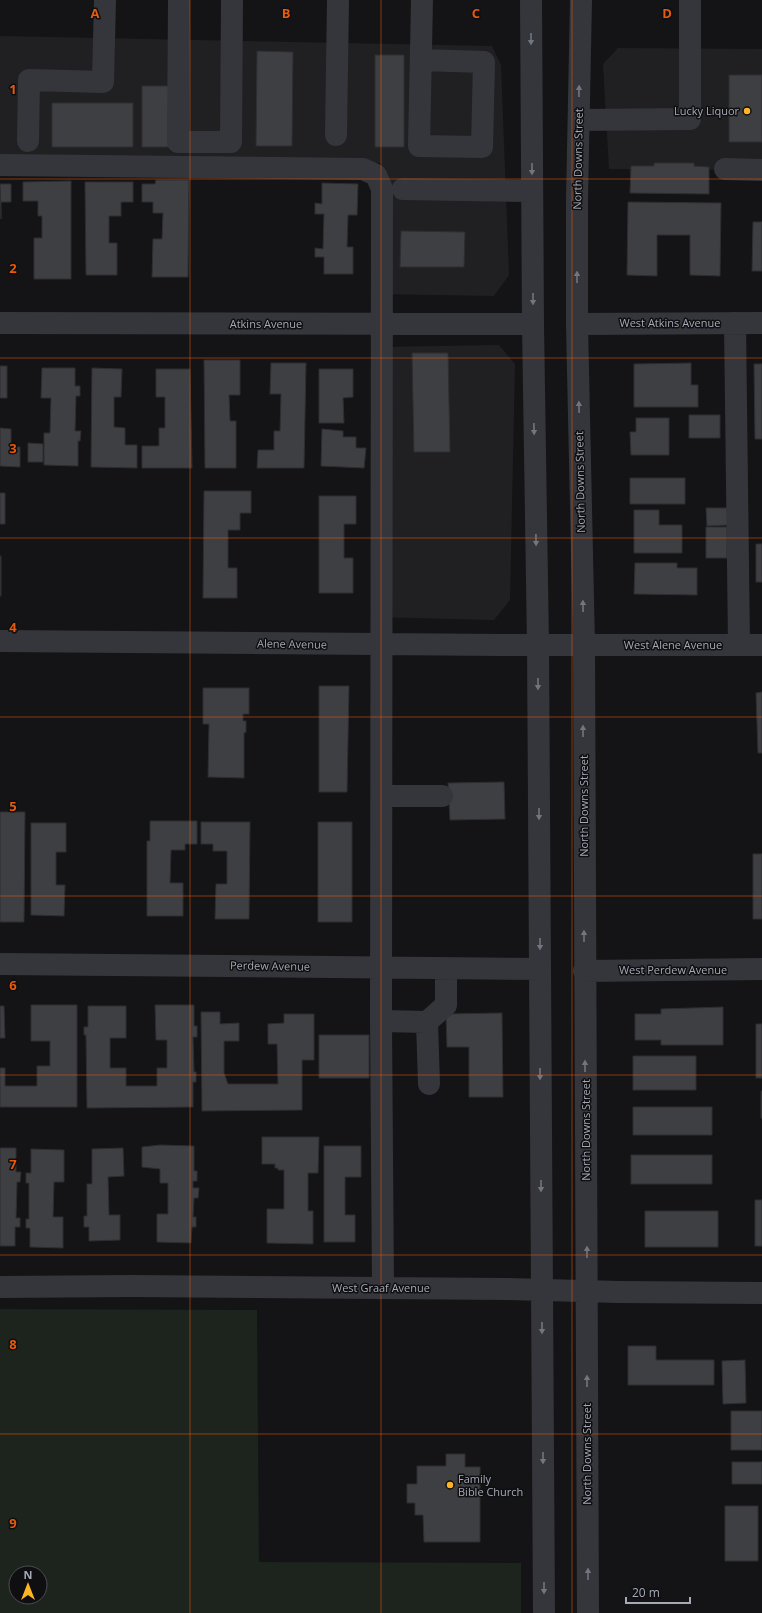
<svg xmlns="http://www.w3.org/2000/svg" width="762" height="1613" viewBox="0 0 762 1613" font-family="'Open Sans',sans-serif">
<rect width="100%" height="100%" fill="#141416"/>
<!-- built -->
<path fill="#202023" d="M 0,36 L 492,46 L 501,65 L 509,275 L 494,296 L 376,294 L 381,163 L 0,158 Z
M 618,48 L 762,49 L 762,170 L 609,169 L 603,64 Z
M 499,345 L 515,364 L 510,600 L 494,620 L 375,617 L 379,347 Z"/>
<!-- green -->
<path fill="#1c241d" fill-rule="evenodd" d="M 0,1309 L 257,1310 L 259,1562 L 521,1563 L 521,1613 L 0,1613 ZM 16,1573 L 40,1573 L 40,1597 L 16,1597 Z"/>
<!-- building -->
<path fill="#3e3f43" stroke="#2e2e32" d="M 257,51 L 293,52 L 292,146 L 256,146 Z
M 375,55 L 404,55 L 404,147 L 375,147 Z
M 729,75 L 762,75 L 762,142 L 729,142 Z
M 142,86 L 173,86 L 173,147 L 142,147 Z
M 52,103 L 133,103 L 133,147 L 52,147 Z
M 654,163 L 694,163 L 694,166 L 709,167 L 709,194 L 630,193 L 631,166 L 654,166 Z
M 156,180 L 189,180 L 188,277 L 152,277 L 153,239 L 162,239 L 163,213 L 153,213 L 153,202 L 142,202 L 142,184 L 155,184 Z
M 71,181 L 71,279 L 34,279 L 34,238 L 42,238 L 42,216 L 38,216 L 38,201 L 23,201 L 23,182 Z
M 85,182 L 133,182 L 133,202 L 121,202 L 121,216 L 109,216 L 109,243 L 117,243 L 117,275 L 86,275 Z
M 322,183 L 358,184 L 357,215 L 348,215 L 347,247 L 353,247 L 353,274 L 324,274 L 324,257 L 315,257 L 315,248 L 323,249 L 324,214 L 315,214 L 315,203 L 322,204 Z
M 0,184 L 11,184 L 11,202 L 1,202 L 1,219 Z
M 628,202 L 721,203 L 720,276 L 690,275 L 690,235 L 657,235 L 657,276 L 627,275 Z
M 753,222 L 762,222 L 762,271 L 752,271 Z
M 401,231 L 465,232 L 464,267 L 400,267 Z
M 412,353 L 448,353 L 450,452 L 414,452 Z
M 204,360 L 240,360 L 240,395 L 229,395 L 230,421 L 236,421 L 236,468 L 205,468 Z
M 271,363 L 306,363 L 304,468 L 257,468 L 258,450 L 274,450 L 274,431 L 280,431 L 281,394 L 270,394 Z
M 691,363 L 691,385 L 698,385 L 698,407 L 634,407 L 634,364 Z
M 754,364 L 762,364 L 762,439 L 755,439 Z
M 0,366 L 7,366 L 7,398 L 0,398 Z
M 42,368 L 75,368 L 75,386 L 80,386 L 80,396 L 76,396 L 75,431 L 81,431 L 80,441 L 78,441 L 78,466 L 44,465 L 44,433 L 50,433 L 51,398 L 41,398 Z
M 92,368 L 122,369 L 121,397 L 114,397 L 114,427 L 125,428 L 125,445 L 137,445 L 137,468 L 91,467 Z
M 156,369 L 190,369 L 192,468 L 142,468 L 142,446 L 159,446 L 159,428 L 165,428 L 165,397 L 156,397 Z
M 319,369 L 353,369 L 353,397 L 343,398 L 344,423 L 319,423 Z
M 689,415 L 720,415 L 720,438 L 689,438 Z
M 636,418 L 669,418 L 669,455 L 631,455 L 630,432 L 636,432 Z
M 0,428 L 11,429 L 11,447 L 20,447 L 20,467 L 0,466 Z
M 322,429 L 343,431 L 343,437 L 356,437 L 356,448 L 366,448 L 364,468 L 321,466 Z
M 28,443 L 43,444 L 43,462 L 28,462 Z
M 630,478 L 685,478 L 685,504 L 630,504 Z
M 204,491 L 251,491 L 251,513 L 240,513 L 240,530 L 228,530 L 228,568 L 237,568 L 237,598 L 203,598 Z
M 0,493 L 5,493 L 5,524 L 0,524 Z
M 319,496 L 356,496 L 356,524 L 344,524 L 344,558 L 353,558 L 353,593 L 319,593 Z
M 706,508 L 727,508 L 728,525 L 707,526 Z
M 634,510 L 659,510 L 659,525 L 682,525 L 682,553 L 634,553 Z
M 706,527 L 727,527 L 727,558 L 706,558 Z
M 756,544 L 762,544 L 762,582 L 756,582 Z
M 0,556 L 1,556 L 1,596 L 0,596 Z
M 635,563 L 677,563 L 677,568 L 697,568 L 697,595 L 634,594 Z
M 319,686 L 349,686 L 347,792 L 319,792 Z
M 203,688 L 249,688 L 249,714 L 243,714 L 243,721 L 246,721 L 246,732 L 244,733 L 244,778 L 208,777 L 209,724 L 203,724 Z
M 762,692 L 762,753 L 758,753 L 756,693 Z
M 504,782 L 505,819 L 450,820 L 448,783 Z
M 0,812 L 25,812 L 24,922 L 0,922 Z
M 150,821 L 197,821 L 197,844 L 185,844 L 185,850 L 171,850 L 170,883 L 183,883 L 183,916 L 147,916 L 147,841 L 150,841 Z
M 201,822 L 250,822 L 249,919 L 215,919 L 216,884 L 227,884 L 227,851 L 213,851 L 213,844 L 201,844 Z
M 318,822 L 352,822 L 352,922 L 318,922 Z
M 31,823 L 66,823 L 66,852 L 56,852 L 56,885 L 65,885 L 64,916 L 31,915 Z
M 753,854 L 762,854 L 762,919 L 753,919 Z
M 31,1005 L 77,1005 L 77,1107 L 0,1107 L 0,1068 L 5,1068 L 5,1086 L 37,1086 L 37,1066 L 50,1066 L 50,1041 L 31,1041 Z
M 155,1005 L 194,1005 L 194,1026 L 197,1026 L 197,1037 L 193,1037 L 194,1072 L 196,1072 L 196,1082 L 193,1082 L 193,1107 L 87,1108 L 86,1035 L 84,1035 L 84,1027 L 88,1027 L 88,1006 L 126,1006 L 126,1038 L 110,1038 L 110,1068 L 126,1068 L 126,1086 L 157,1086 L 157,1068 L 167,1068 L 167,1040 L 156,1040 Z
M 0,1006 L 4,1006 L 5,1038 L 0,1038 Z
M 723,1007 L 723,1045 L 661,1045 L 661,1040 L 635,1040 L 635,1014 L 661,1014 L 661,1009 Z
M 201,1012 L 220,1012 L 220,1024 L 239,1023 L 239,1041 L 224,1041 L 224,1073 L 228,1084 L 278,1084 L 277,1044 L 268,1044 L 268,1024 L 284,1023 L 284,1014 L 314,1014 L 314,1060 L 302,1060 L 302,1110 L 202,1111 Z
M 502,1013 L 503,1097 L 469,1097 L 469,1047 L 447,1047 L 446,1014 Z
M 756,1024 L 762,1024 L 762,1078 L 756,1078 Z
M 319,1035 L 369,1035 L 369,1078 L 319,1078 Z
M 633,1056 L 696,1056 L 696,1090 L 633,1090 Z
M 761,1091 L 762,1091 L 762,1118 L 761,1118 Z
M 633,1107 L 712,1107 L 712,1135 L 633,1135 Z
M 262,1137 L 319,1137 L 318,1173 L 308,1173 L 308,1211 L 313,1211 L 313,1244 L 267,1243 L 267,1209 L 284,1209 L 284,1170 L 278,1170 L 278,1168 L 275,1168 L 275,1164 L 262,1164 Z
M 160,1145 L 194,1146 L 194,1171 L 197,1171 L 197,1181 L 193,1181 L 193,1188 L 199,1188 L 198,1198 L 194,1198 L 193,1217 L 196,1217 L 196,1227 L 192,1227 L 191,1243 L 157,1242 L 157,1214 L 168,1214 L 168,1183 L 160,1183 L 160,1169 L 142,1167 L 142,1147 Z
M 324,1146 L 361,1146 L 361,1177 L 345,1177 L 345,1215 L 355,1215 L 355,1242 L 324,1242 Z
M 0,1148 L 16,1148 L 16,1172 L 21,1172 L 20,1182 L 17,1182 L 16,1218 L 20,1218 L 20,1227 L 15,1227 L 15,1246 L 0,1246 Z
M 123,1148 L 124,1176 L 108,1177 L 109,1215 L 120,1215 L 120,1240 L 89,1241 L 89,1227 L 84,1227 L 84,1216 L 87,1216 L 87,1184 L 92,1184 L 92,1149 Z
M 31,1149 L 64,1150 L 64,1182 L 54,1182 L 53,1217 L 63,1217 L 63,1248 L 30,1247 L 30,1228 L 26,1228 L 26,1219 L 29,1219 L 29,1183 L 26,1183 L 26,1173 L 31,1173 Z
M 631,1155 L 712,1155 L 712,1184 L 631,1184 Z
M 755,1200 L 762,1200 L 762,1246 L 755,1246 Z
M 645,1211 L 718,1211 L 718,1247 L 645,1247 Z
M 628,1346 L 656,1346 L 656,1360 L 714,1360 L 714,1385 L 628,1385 Z
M 745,1360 L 746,1403 L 723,1404 L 722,1361 Z
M 731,1411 L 762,1411 L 762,1450 L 731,1450 Z
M 446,1454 L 465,1454 L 465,1467 L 480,1467 L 480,1542 L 424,1542 L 423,1515 L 415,1515 L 415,1503 L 407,1503 L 407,1484 L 417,1484 L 417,1466 L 446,1466 Z
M 732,1462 L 762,1462 L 762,1484 L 732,1484 Z
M 725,1506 L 758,1506 L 758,1561 L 725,1561 Z"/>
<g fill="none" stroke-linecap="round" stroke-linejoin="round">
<!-- minor -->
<path stroke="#35363b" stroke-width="22" d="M 179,0 L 178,142 L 231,142 L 232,0
M 531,0 L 533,324 L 538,645 L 544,1613
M 581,0 L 577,200 L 577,324 L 584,645 L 588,1613
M 421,60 L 484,62 L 482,147 L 419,146 L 422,0
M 579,120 L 690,119 L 690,0
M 336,135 L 338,0
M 28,141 L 29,80 L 103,82 L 105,0
M 0,165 L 363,169 L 376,175 L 382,189 L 381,1021 L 383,1288
M 725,169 L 762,170
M 403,189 L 532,191
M 0,323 L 533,324
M 735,323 L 739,645
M 577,324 L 762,323
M 0,641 L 503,645 L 762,645
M 382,796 L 442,796
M 0,964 L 540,969
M 584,971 L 762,969
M 381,1021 L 427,1022 L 429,1084
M 427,1022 L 446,1005 L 446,968
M 0,1287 L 132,1286 L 507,1289 L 618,1292 L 762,1293"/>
</g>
<!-- one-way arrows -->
<defs><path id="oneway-solid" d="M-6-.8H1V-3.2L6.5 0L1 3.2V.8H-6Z"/></defs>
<g fill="#73767f">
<use href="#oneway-solid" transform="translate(531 39) rotate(90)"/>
<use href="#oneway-solid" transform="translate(579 91) rotate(-89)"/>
<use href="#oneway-solid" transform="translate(532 169) rotate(90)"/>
<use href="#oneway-solid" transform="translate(577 277) rotate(-90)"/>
<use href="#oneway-solid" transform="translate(533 299) rotate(90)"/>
<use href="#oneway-solid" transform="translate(579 407) rotate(-91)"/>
<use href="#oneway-solid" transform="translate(534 429) rotate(89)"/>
<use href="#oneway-solid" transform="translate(536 540) rotate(89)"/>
<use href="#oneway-solid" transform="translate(583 606) rotate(-91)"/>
<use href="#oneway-solid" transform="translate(538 684) rotate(90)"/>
<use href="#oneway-solid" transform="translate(583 731) rotate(-90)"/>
<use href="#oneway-solid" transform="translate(539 814) rotate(90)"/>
<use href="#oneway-solid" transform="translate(584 936) rotate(-90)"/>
<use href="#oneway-solid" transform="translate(540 944) rotate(90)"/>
<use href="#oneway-solid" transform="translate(585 1066) rotate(-90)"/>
<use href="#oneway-solid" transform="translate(540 1074) rotate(90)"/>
<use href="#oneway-solid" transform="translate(541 1186) rotate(90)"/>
<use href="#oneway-solid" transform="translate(587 1252) rotate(-90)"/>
<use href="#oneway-solid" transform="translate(542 1328) rotate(90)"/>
<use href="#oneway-solid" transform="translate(587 1381) rotate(-90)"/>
<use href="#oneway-solid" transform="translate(543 1458) rotate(90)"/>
<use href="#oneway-solid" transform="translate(588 1574) rotate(-90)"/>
<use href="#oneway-solid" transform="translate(544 1588) rotate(90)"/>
</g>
<!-- grid -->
<path fill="none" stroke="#e8590c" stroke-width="1" stroke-opacity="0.55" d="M 190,0 L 190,1613M 381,0 L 381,1613M 572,0 L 572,1613M 0,179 L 762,179M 0,358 L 762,358M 0,538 L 762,538M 0,717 L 762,717M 0,896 L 762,896M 0,1075 L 762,1075M 0,1255 L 762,1255M 0,1434 L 762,1434"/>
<!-- markers -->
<g fill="#fdb425" stroke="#0f0f11" stroke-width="1.5">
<circle cx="747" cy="111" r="4"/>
<circle cx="450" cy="1485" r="4"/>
</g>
<g text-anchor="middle" stroke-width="3" stroke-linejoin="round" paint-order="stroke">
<!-- poi labels -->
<g font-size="11" fill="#a5aab7" stroke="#0f0f11" text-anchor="end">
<text x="739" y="115">Lucky Liquor</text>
<text x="458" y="1483" text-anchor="start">Family<tspan x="458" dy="13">Bible Church</tspan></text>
</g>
<!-- street labels -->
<g font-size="11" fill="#a5aab7" stroke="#0f0f11">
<text transform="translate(578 159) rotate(-89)" y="4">North Downs Street</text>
<text x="670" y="327">West Atkins Avenue</text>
<text x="266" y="328">Atkins Avenue</text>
<text transform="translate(580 482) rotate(-91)" y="4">North Downs Street</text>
<text transform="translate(292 644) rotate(1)" y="4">Alene Avenue</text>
<text x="673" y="649">West Alene Avenue</text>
<text transform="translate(584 806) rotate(-90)" y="4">North Downs Street</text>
<text transform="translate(270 966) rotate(1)" y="4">Perdew Avenue</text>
<text x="673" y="974">West Perdew Avenue</text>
<text transform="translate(586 1130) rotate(-90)" y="4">North Downs Street</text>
<text x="381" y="1292">West Graaf Avenue</text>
<text transform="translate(587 1454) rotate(-90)" y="4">North Downs Street</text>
</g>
</g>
<g font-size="13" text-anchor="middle" font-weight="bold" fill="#e8590c" stroke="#0f0f11" stroke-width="3" stroke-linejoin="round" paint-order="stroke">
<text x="95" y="18">A</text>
<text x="286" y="18">B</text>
<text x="476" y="18">C</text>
<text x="667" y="18">D</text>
<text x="13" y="94">1</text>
<text x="13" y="273">2</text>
<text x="13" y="453">3</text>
<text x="13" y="632">4</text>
<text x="13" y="811">5</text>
<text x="13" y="990">6</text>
<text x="13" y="1169">7</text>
<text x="13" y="1349">8</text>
<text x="13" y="1528">9</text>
</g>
<!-- north arrow -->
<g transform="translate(28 1585)"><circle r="19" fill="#0f0f11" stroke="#4b4d53"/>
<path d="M0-3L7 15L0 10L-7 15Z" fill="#fdb425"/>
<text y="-6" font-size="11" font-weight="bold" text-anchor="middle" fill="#a5aab7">N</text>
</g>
<!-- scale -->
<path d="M626 1597v6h64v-6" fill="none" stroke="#a5aab7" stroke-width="2"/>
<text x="632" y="1597" font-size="12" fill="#a5aab7" stroke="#0f0f11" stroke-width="3" paint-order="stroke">20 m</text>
</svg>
